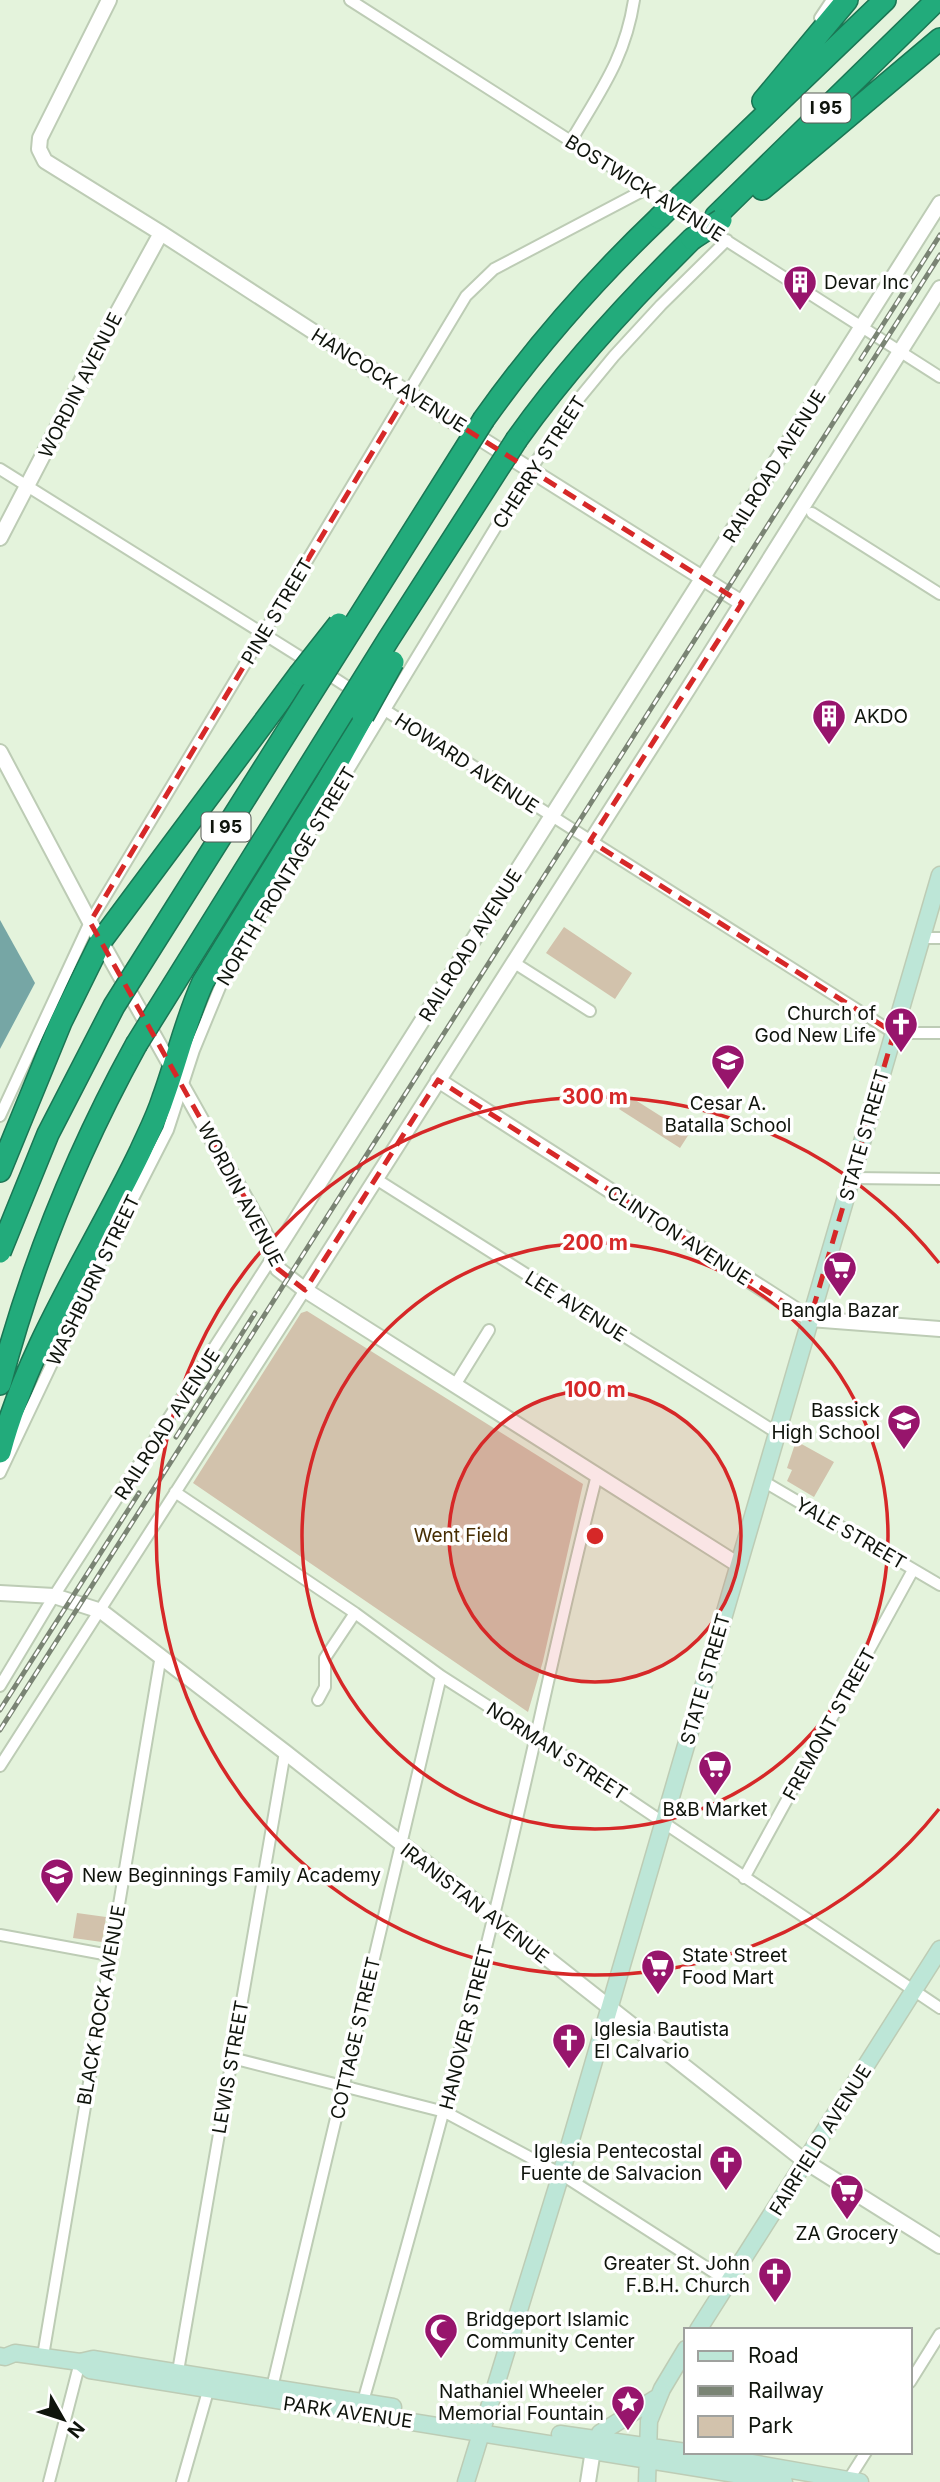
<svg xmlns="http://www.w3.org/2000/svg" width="940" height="2482" viewBox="0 0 940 2482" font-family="Inter,sans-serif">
<rect width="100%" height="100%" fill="#e4f3dc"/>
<!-- green -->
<path fill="#d2c2ac" d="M 564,927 L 632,973 L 615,999 L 546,953 Z
M 629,1096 L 689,1134 L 680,1148 L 619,1109 Z
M 307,1311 L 583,1484 L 543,1661 L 528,1712 L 193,1483 L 301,1313 Z
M 796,1441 L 834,1462 L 814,1497 L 787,1481 L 792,1470 L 787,1468 Z
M 77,1913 L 106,1917 L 102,1942 L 73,1938 Z"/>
<!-- water -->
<path fill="#76a6a5" d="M 0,920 L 35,983 L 0,1049 Z"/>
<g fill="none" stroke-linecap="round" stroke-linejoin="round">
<!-- minor casing -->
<g stroke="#bdccb5" stroke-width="14">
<path id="minor" d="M 350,0 L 940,377
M 820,18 L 832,0
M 571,141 C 600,91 625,59 634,0
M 0,469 L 310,663
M 812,513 L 940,594
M 323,671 L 357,693
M 380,707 L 894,1033 L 940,1033
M 922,938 L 940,938
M 513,962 L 590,1011
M 0,1116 L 90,922 L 466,296 L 494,269 L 646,189
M 852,1178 L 940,1179
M 376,1179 L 777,1433
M 455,1385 L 489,1330
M 0,1473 L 93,1277 L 168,1130 L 194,1050 L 227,970 L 531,469 L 577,401 L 614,356 L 661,305 L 727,240
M 763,1481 L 940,1585
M 175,1492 L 355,1613 L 441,1676 L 536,1737 L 940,2008
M 0,1686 L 54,1596 L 275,1253
M 318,1700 L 325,1687 L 325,1658 L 355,1613
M 0,1766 L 305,1290
M 744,1878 L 913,1570
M 0,1935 L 109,1955
M 232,2058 L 445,2112 L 561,2174 L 729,2282
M 43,2356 L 161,1655
M 177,2377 L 285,1752
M 910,2382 L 940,2334
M 271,2392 L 441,1676
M 362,2405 C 408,2244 453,2082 493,1919 C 530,1772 559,1622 597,1475
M 49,2482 L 80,2362
M 182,2482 L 210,2384
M 847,2482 L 866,2452"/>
</g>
<!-- tertiary casing -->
<g stroke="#bdccb5" stroke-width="18">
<path id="tertiary" d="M 109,0 L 40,138 L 39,149 L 45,161 L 161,233 L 408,393 L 742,603
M 0,538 L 109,328 L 161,233
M 0,752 L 90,922 L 263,1230 L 275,1253 L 278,1269 L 305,1290 L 737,1564
M 438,1080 L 810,1319 L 940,1329
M 275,1253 L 940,203
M 305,1290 L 688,689 L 940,288
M 0,1593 L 54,1596 L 101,1611 L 285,1752 L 806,2162 L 940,2246
M 588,2482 L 593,2450"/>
</g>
<!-- secondary casing -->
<g stroke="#bdccb5" stroke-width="19">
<path id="secondary" d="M 698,2330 L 940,1949
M 0,2356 L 5,2357 L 15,2353 L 80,2362 L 93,2359 L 393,2407
M 80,2362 L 90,2370 L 784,2482
M 560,2434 L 686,2452
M 595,2445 L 600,2433 L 658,2397
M 689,2452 L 860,2482
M 466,2482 L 561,2174 L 940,875
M 647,2482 L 649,2421 L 662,2389 L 686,2349"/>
</g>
<!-- motorway casing -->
<g stroke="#1b7654" stroke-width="24">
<path id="motorway" d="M 763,101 L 847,0
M 762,189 L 940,39
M 682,195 L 885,0
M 716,216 L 937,0
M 484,419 C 536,346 594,280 659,218
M 517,439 C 569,366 628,302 692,239
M 0,1171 L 61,1022 L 101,941 L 299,675
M 0,1384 C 31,1266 77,1152 136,1045
M 0,1452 C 29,1343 92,1252 140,1152 C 148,1134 157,1117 163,1098 C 177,1060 186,1019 203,982 L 327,781 L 363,716"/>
</g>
<!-- minor -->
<use href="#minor" stroke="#fff" stroke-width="10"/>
<!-- tertiary -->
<use href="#tertiary" stroke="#fff" stroke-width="14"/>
<!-- secondary -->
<use href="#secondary" stroke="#bde6d7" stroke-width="16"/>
<!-- motorway -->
<use href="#motorway" stroke="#22ab7b" stroke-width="21"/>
<!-- rail casing -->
<g stroke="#7a8474" stroke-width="5">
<path id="rail" d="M 861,359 L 940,235
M 176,1437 L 255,1313
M 0,1710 L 139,1493
M 0,1730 L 940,255"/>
</g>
<!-- rail -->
<use href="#rail" stroke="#fff" stroke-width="2.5" stroke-dasharray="8" stroke-linecap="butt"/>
<!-- motorway-bridge casing -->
<g stroke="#1b7654" stroke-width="24" stroke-linecap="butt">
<path id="motorway-bridge" d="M 659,218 L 682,195
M 692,239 L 721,220
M 299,675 L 339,624
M 363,716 L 393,662
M 136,1045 L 388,640 L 517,439
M 0,1252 L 48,1134 L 114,1006 L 484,419"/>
</g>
<!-- motorway-bridge -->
<use href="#motorway-bridge" stroke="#22ab7b" stroke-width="21"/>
</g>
<!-- marked area -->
<path fill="none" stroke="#d62828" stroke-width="5" stroke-dasharray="14 9" stroke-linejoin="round" d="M 408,393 L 742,603 L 590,841 L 894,1033 L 810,1319 L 438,1080 L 305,1290 L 278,1269 L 263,1230 L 90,922 Z"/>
<!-- distance rings -->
<circle cx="595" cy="1536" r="146" fill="#d62828" fill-opacity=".12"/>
<g fill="none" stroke="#d62828" stroke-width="3.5">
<circle cx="595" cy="1536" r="146"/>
<circle cx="595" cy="1536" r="293"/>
<path d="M939 1809A439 439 0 1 1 939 1263"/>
</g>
<!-- icons -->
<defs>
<g id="building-pin" transform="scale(1.75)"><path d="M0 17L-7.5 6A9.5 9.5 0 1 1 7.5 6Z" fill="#97156c" stroke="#fff"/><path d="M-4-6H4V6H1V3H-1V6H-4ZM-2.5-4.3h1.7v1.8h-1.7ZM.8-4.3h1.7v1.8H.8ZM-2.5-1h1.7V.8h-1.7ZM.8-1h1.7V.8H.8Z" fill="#fff"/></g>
<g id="church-pin" transform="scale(1.75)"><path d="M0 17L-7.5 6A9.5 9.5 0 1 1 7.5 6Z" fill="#97156c" stroke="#fff"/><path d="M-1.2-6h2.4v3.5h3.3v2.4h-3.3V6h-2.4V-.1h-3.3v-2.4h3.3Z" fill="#fff"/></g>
<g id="school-pin" transform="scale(1.75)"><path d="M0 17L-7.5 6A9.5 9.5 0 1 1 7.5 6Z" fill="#97156c" stroke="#fff"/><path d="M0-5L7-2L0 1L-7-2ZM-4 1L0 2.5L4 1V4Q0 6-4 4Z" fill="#fff"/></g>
<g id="supermarket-pin" transform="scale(1.75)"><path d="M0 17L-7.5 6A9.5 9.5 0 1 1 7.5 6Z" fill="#97156c" stroke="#fff"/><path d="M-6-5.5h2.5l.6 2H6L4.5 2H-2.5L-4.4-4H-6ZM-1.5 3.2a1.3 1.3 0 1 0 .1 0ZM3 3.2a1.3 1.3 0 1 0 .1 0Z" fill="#fff"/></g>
<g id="mosque-pin" transform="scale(1.75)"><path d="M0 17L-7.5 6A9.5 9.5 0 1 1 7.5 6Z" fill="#97156c" stroke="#fff"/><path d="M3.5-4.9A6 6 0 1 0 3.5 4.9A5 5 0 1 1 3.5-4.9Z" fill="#fff"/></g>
<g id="sight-pin" transform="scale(1.75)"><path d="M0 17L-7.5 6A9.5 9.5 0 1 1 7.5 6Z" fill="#97156c" stroke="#fff"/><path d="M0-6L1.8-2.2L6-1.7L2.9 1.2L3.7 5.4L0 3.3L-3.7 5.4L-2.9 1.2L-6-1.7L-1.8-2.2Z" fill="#fff"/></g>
</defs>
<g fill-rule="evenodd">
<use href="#building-pin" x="800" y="282"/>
<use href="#building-pin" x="829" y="716"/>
<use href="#church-pin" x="901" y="1024"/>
<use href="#school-pin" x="728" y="1061"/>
<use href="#supermarket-pin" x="840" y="1268"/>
<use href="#school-pin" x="904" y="1421"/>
<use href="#supermarket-pin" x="715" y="1767"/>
<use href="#school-pin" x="57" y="1875"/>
<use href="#supermarket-pin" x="658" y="1966"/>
<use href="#church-pin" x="569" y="2040"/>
<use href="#church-pin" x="726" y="2162"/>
<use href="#supermarket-pin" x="847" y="2191"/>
<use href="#church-pin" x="775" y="2274"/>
<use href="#mosque-pin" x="441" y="2330"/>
<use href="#sight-pin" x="628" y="2402"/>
</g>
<g text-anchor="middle" stroke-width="7" stroke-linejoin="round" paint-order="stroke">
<!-- shield labels -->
<g fill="#fff" stroke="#575a55" stroke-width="2">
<rect x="801.5" y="93.5" width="49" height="29" rx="5"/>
<rect x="201.5" y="812.5" width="49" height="29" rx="5"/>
</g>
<g font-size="18" font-weight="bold" fill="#0f140c">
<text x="826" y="114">I 95</text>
<text x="226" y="833">I 95</text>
</g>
<!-- street labels -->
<g font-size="19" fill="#0f140c" stroke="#fff">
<text transform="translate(645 188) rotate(32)" y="7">BOSTWICK AVENUE</text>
<text transform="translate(389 380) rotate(32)" y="7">HANCOCK AVENUE</text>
<text transform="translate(80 385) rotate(-63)" y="7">WORDIN AVENUE</text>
<text transform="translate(539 462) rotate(-57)" y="7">CHERRY STREET</text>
<text transform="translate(774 466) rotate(-58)" y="7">RAILROAD AVENUE</text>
<text transform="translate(277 611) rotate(-59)" y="7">PINE STREET</text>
<text transform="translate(467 763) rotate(33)" y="7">HOWARD AVENUE</text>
<text transform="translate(286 876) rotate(-59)" y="7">NORTH FRONTAGE STREET</text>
<text transform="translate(470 945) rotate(-58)" y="7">RAILROAD AVENUE</text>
<text transform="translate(864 1135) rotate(-74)" y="7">STATE STREET</text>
<text transform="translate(241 1194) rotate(62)" y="7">WORDIN AVENUE</text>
<text transform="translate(679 1235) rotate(33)" y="7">CLINTON AVENUE</text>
<text transform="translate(93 1280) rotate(-64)" y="7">WASHBURN STREET</text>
<text transform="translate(576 1306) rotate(32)" y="7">LEE AVENUE</text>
<text transform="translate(167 1424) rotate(-57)" y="7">RAILROAD AVENUE</text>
<text transform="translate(851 1533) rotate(30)" y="7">YALE STREET</text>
<text transform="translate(705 1679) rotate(-74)" y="7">STATE STREET</text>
<text transform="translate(829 1724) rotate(-61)" y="7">FREMONT STREET</text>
<text transform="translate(557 1751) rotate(33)" y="7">NORMAN STREET</text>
<text transform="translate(475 1903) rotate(38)" y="7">IRANISTAN AVENUE</text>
<text transform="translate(101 2005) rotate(-80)" y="7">BLACK ROCK AVENUE</text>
<text transform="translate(466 2027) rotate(-76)" y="7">HANOVER STREET</text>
<text transform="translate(355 2038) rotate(-77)" y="7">COTTAGE STREET</text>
<text transform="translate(230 2067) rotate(-80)" y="7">LEWIS STREET</text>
<text transform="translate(820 2140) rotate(-58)" y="7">FAIRFIELD AVENUE</text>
<text transform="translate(348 2412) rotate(8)" y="7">PARK AVENUE</text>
</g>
<!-- poi labels -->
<g font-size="19" fill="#0f140c" stroke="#fff" text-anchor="start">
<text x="824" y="289">Devar Inc</text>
<text x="854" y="723">AKDO</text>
<text x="876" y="1020" text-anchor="end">Church of<tspan x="876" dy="22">God New Life</tspan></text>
<text x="728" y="1110" text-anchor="middle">Cesar A.<tspan x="728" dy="22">Batalla School</tspan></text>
<text x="840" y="1317" text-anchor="middle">Bangla Bazar</text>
<text x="880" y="1417" text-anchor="end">Bassick<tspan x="880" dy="22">High School</tspan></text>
<text x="715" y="1816" text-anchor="middle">B&amp;B Market</text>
<text x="82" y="1882">New Beginnings Family Academy</text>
<text x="682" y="1962">State Street<tspan x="682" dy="22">Food Mart</tspan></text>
<text x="594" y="2036">Iglesia Bautista<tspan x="594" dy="22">El Calvario</tspan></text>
<text x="702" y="2158" text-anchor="end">Iglesia Pentecostal<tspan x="702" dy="22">Fuente de Salvacion</tspan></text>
<text x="847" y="2240" text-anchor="middle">ZA Grocery</text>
<text x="750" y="2270" text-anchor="end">Greater St. John<tspan x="750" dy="22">F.B.H. Church</tspan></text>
<text x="466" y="2326">Bridgeport Islamic<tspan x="466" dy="22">Community Center</tspan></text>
<text x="604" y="2398" text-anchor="end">Nathaniel Wheeler<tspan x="604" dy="22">Memorial Fountain</tspan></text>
</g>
<!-- park labels -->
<g font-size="19" fill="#462d02" stroke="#fff">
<text x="461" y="1542">Went Field</text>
</g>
</g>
<circle cx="595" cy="1536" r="10" fill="#d62828" stroke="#fff" stroke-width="3.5"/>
<g font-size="21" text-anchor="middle" font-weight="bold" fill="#d62828" stroke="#fff" stroke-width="7" stroke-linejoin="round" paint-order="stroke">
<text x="595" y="1104">300 m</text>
<text x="595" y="1250">200 m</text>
<text x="595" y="1397">100 m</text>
</g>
<!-- legend -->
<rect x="684" y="2328" width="228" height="126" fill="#ffffff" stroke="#9fa19e" stroke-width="2"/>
<rect x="698" y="2351" width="35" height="10" fill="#bde6d7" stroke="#9fa19e" stroke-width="2"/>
<text x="748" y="2363" font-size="21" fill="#0f140c">Road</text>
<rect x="698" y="2386" width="35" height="10" fill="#7a8474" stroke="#9fa19e" stroke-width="2"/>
<text x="748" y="2398" font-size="21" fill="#0f140c">Railway</text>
<rect x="698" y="2416" width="35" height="21" fill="#d2c2ac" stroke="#9fa19e" stroke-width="2"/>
<text x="748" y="2433" font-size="21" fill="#0f140c">Park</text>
<!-- north arrow -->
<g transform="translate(63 2419) rotate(129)" stroke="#ffffff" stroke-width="5" paint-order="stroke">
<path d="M0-5L12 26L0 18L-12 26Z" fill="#0f140c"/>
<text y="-10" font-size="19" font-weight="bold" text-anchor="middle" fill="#0f140c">N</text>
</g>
</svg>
